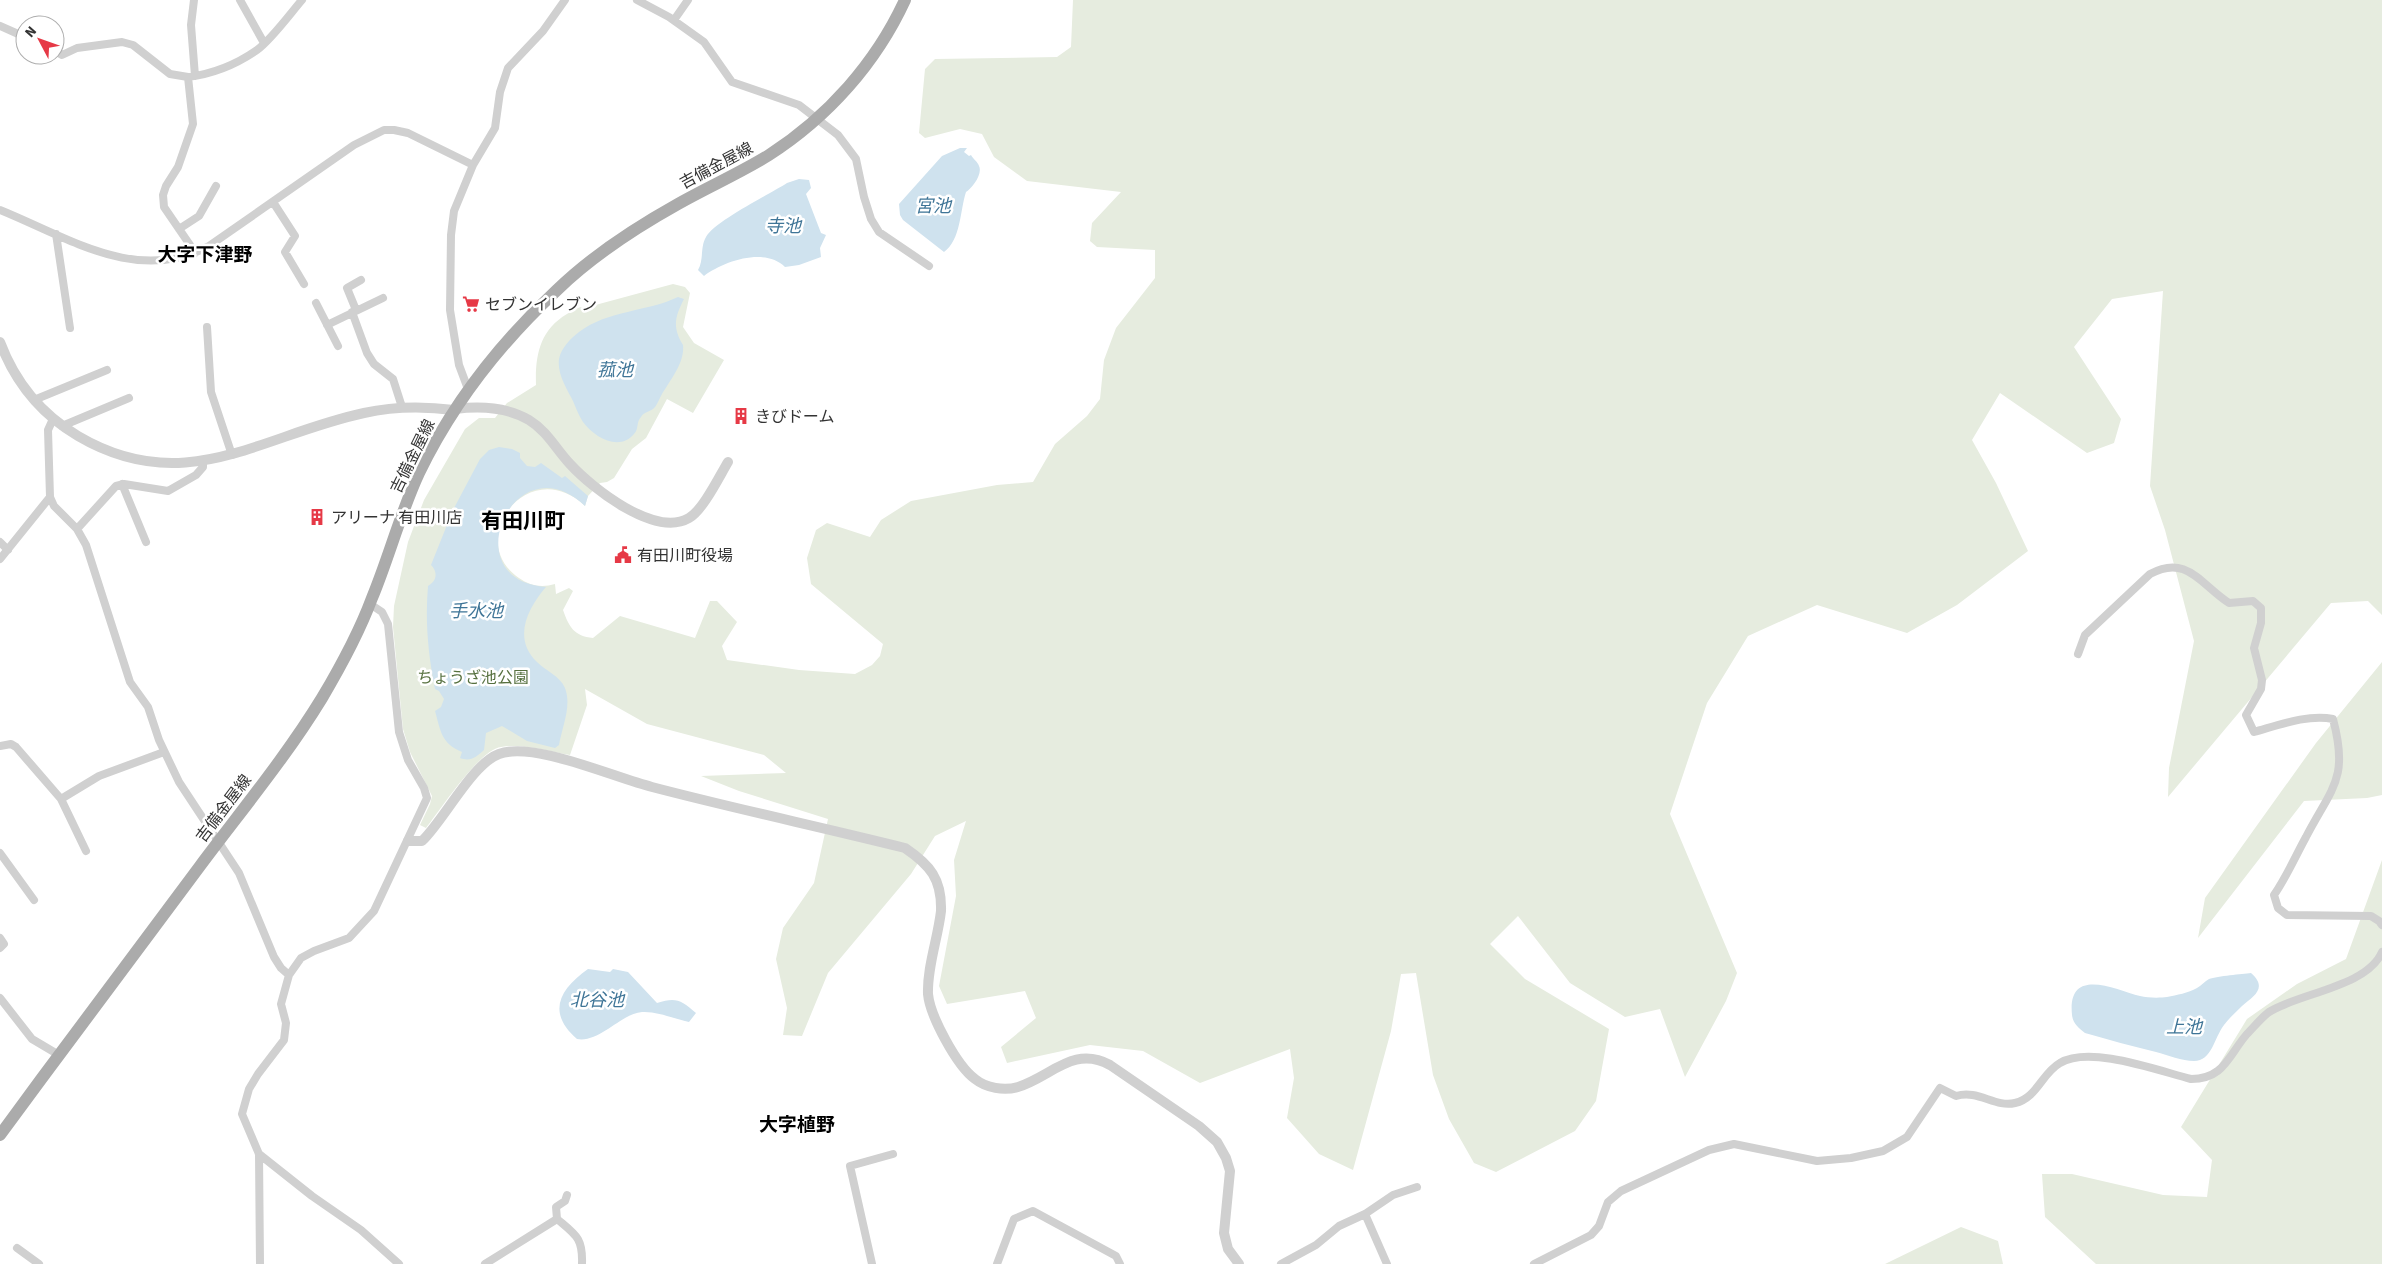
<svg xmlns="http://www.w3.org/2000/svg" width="2382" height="1264" viewBox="0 0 2382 1264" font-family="'Source Sans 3','Noto Sans JP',sans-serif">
<rect width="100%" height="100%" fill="#fff"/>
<!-- green -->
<path fill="#e6ecdf" d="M 1073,0 L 2382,0 L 2382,615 L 2368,601 L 2331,603 L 2168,797 L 2169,768 L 2194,641 L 2165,530 L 2150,486 L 2163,291 L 2112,299 L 2074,347 L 2121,419 L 2114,443 L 2087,453 L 2000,393 L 1972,440 L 1996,483 L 2028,551 L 1957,605 L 1907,633 L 1817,605 L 1748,636 L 1707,703 L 1670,814 L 1737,973 L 1726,1001 L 1685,1077 L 1660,1009 L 1625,1017 L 1570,983 L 1518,916 L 1490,944 L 1525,979 L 1609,1029 L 1596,1101 L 1575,1131 L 1496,1172 L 1474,1163 L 1449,1119 L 1433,1075 L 1416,973 L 1401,974 L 1391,1031 L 1353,1170 L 1319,1154 L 1287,1118 L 1294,1078 L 1290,1049 L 1200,1083 L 1143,1051 L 1090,1045 L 1007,1063 L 1001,1047 L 1036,1018 L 1025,991 L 947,1004 L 939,986 L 956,896 L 954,860 L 966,821 L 935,836 L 911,874 L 828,973 L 802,1036 L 783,1035 L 787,1008 L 776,959 L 783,928 L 814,883 L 828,819 L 739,791 L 701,776 L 786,773 L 764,755 L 647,724 L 585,689 L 587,705 L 570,755 C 547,751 524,743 501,747 C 479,750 441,809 426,828 L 420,825 L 430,804 L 432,796 L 410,752 L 403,729 L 393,627 L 394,606 L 408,542 L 424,500 L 465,429 L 479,418 L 495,418 L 507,403 L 536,385 C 535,355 540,330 567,314 C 575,309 579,306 588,307 L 673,284 L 685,287 L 690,293 L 683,327 L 694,343 L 724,360 L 693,413 L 667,399 L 646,438 L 632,449 L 614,478 L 607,482 L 600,483 L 588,496 L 585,506 C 529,453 463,540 519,578 C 530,586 542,588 555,584 L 556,594 L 569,588 L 573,591 L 563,610 C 569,627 574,636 593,638 L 620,616 L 695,638 L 710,601 L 717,601 L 737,622 L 722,646 L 727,660 L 799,670 L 855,674 L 872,665 L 880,656 L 883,644 L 811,584 L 807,558 L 816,530 L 827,523 L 870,537 L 881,520 L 911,501 L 997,485 L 1033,482 L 1055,444 L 1087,416 L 1100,399 L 1104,360 L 1116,328 L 1155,278 L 1155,250 L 1097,247 L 1090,241 L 1092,223 L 1121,192 L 1027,181 L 994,157 L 982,134 L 960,129 L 925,138 L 919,133 L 925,69 L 935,59 L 1057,57 L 1071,47 Z
M 2382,662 L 2382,795 L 2367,798 L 2304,801 L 2198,938 L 2205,898 L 2316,743 Z
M 2382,860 L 2382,1264 L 2096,1264 L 2045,1217 L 2042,1174 L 2072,1174 L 2163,1195 L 2207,1197 L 2212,1160 L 2181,1127 L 2247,1019 L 2297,984 L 2346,959 Z
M 1961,1227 L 1998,1241 L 2003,1264 L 1885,1264 Z"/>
<!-- water -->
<path fill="#cfe2ee" d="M 960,148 L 967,148 L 964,152 L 969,156 L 971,155 C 973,159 978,162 979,166 C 983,174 972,188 966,192 C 960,210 961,240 944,252 L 903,220 L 900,215 L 899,204 L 942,156 Z
M 799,179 L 809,180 L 811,188 L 806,194 L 821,233 L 826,235 L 820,248 L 821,257 L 799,265 L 785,267 C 765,247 724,261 704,276 L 698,270 C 704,260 700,247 706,237 C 715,221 770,194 787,183 Z
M 678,297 L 684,299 C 675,317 672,327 683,345 C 685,363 670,380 661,396 C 659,399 657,406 653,409 C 649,412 644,412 641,417 C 636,422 639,429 634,434 C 619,452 594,437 583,422 C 579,416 576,408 573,401 C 567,389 557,374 559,359 C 561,348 571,338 579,332 C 608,310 647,312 678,297 Z
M 499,447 L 512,449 L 520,453 L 520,458 L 527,466 L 535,467 L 541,463 L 562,478 L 565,476 L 588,496 L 585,506 C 514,439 452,581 546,587 C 528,608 512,638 537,662 C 546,671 560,676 565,688 C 572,706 562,727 559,745 L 555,748 L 527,741 L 502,726 L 486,733 L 484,750 C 476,757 471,762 460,758 L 462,752 C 441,743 441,732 435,711 L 441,707 L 444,699 L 439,691 L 435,689 C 428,654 425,621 428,586 C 437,581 438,572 431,565 L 453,510 L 480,459 L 489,450 Z
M 588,969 L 610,972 L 613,969 L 628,972 L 657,1003 C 676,997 681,1000 696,1013 L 689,1022 C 675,1019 657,1011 642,1012 C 620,1014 600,1043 577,1039 C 546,1012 560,989 588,969 Z
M 2251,973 C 2268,988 2254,996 2242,1006 C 2236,1012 2229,1018 2224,1025 C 2214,1038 2212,1061 2194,1061 C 2182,1061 2168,1055 2156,1052 C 2132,1046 2109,1040 2085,1033 C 2079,1028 2073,1024 2072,1015 C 2067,965 2116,990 2140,996 C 2148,998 2160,998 2167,997 C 2177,995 2188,993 2197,988 C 2201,986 2205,981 2209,979 C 2218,976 2242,974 2251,973 Z"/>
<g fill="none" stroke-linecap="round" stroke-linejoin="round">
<!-- minor -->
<path stroke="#d0d0d0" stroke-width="8" d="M 194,0 L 191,25 L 195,76
M 240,0 L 264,43
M 637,0 L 669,17 L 704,42 L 732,82 L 799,105 L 838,135 L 856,159 L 864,197 L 871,219 L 879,232 L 929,266
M 674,20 L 688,0
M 0,26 L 25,37
M 55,51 L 62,55 L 77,48 L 122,42 L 133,45 L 170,74 L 188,77
M 273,202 L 295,236 L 285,252 L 304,284
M 0,210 C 67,237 137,285 209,246 L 354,145 L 384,130 L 394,130 L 408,133 L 473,165
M 179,229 L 199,216 L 216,186
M 56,234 L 70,328
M 194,254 L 190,245 L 164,207 L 163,195 L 166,186 L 178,167 L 193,124 L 188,77 C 212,74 237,64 257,50 C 271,40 290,14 302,0
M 316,303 L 338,346
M 356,310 L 347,288 L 361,280
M 352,312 L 367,353 L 374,364 L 393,379 L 402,407
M 327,325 L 383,298
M 207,327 L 211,392 L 232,455
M 468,389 L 459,365 L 450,310 L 451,235 L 454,211 L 473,165 L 495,128 L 500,92 L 508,68 L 543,31 L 565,0
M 34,400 L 107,370
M 53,419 L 48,430 L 50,497 L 54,506 L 77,529 L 86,545 L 130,682 L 148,707 L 159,740 L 179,782 L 239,873 L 274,957 L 281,968 L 289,975
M 62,426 L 129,398
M 122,484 L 146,542
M 77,529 L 116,486 L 124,484 L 168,491 L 196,475 L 203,467 L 203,462
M 0,542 L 8,550
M 0,559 L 50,497
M 2078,654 L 2085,635 L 2150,574 C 2187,554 2200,584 2229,603 L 2253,601 L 2261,608 L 2261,623 L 2254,648 L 2262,680 L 2261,689 L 2246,715 L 2254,732 C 2279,725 2308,714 2333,719 C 2349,779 2332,787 2306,837 C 2295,857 2287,876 2274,895 L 2278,908 L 2287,915 L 2371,916 L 2379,921 L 2382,925
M 0,746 L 11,744 L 16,747 L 61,799 L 86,851
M 61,799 L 99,776 L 164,752
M 0,853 L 34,900
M 0,938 L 4,944 L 0,948
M 0,998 L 32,1039 L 59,1055
M 259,1154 L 312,1196 L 361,1230 L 399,1264
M 1365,1214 L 1387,1264
M 557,1219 C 576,1235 583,1238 582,1264
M 17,1248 L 39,1264
M 260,1264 L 259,1154 L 242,1114 L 249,1089 L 258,1074 L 284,1040 L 286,1023 L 281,1004 L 289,975 L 301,958 L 314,951 L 349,938 L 374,911 L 427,798 L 424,788 L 408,760 L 399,732 L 388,624 L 382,612 L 370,604
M 485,1264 L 557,1219 L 556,1207 L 565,1201 L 567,1195
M 872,1264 L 850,1166 L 893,1154
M 997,1264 L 1014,1219 L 1033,1211 L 1116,1256 L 1120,1264
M 1281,1264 L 1316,1245 L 1339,1226 L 1365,1214 L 1393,1195 L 1417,1187
M 1534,1264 L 1591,1235 L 1599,1226 L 1608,1202 L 1621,1191 L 1709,1150 L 1734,1144 L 1817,1161 L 1851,1158 L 1883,1151 L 1907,1137 L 1940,1088 L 1956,1096 C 1978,1089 1995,1108 2015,1103 C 2037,1098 2042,1073 2060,1063 C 2090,1045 2159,1071 2191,1079 C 2224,1079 2228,1056 2247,1034 C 2254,1027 2261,1018 2269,1012 C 2299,993 2367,987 2382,952"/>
<!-- tertiary -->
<path stroke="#d0d0d0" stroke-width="10" d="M 0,342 C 15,382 41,414 78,436 C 185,499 261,435 364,413 C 395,406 423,406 454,410
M 455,409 C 479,406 507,407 529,420 C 547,431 556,449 570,464 C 592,488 655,538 689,518 C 703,510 719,477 728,462
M 408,841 L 422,841 C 444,820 472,764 499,754 C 534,741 615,778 652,787 C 736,809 821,827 905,848 C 930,865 942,879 941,911 C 938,938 927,967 928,994 C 930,1016 957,1066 975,1079 C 986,1088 1004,1091 1018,1087 C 1051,1077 1073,1045 1110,1065 L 1199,1126 L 1217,1142 L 1226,1158 L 1230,1171 L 1224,1233 L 1228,1249 L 1239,1264"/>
<!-- primary -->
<path stroke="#ababab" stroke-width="12" d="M 0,1135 C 66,1045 133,956 200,866 C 241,811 286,757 322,698 C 341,666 359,633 372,598 C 389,557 400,514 419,473 C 453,403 500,343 557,290 C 592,256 635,228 678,204 C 708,187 740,173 769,155 C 828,117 876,63 905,0"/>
</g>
<!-- icons -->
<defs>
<g id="supermarket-bare" transform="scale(1.35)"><path d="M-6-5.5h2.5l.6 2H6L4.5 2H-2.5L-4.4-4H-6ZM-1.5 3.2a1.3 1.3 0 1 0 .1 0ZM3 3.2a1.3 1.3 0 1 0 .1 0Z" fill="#e63946" stroke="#fff" stroke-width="2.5" paint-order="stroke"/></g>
<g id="building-bare" transform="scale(1.35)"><path d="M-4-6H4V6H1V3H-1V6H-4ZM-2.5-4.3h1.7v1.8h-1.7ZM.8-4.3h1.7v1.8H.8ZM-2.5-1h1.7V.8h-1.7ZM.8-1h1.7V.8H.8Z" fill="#e63946" stroke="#fff" stroke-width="2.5" paint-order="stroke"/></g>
<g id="civic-bare" transform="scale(1.35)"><path d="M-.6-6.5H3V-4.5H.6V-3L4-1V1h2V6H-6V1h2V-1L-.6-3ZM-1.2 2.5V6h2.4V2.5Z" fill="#e63946" stroke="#fff" stroke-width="2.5" paint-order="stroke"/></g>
</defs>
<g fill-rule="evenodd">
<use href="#supermarket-bare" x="471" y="304"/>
<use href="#building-bare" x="741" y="416"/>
<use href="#building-bare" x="317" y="517"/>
<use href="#civic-bare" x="623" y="555"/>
</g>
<g text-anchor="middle" stroke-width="5" stroke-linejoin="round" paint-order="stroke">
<!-- street labels -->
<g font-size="16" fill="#333" stroke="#fff">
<text transform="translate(716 165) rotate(-28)" y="6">吉備金屋線</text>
<text transform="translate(412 456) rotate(-64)" y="6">吉備金屋線</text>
<text transform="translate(223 808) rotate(-53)" y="6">吉備金屋線</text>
</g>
<!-- poi labels -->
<g font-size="16" fill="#333" stroke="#fff" text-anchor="start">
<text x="485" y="310">セブンイレブン</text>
<text x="755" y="422">きびドーム</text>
<text x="331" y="523">アリーナ 有田川店</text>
<text x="637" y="561">有田川町役場</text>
</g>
<!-- park labels -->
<g font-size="16" fill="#56703f" stroke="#fff">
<text x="473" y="683">ちょうざ池公園</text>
</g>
<!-- water labels -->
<g font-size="18" font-style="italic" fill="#3f7597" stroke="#fff">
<text x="933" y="212">宮池</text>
<text x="783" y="232">寺池</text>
<text x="615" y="376">菰池</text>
<text x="476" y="617">手水池</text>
<text x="597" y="1006">北谷池</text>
<text x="2184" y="1033">上池</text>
</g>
<!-- quarter labels -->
<g font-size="19" font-weight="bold" fill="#000" stroke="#fff">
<text x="205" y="261">大字下津野</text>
<text x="797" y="1131">大字植野</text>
</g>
<!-- district labels -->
<g font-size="21" font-weight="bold" fill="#000" stroke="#fff">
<text x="523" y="528">有田川町</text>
</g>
</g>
<!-- north arrow -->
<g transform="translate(40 40) rotate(311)"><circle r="24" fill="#ffffff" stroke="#adadad"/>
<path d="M0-4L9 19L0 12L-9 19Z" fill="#e63946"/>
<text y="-8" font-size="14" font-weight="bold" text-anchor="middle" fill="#333333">N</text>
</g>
</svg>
